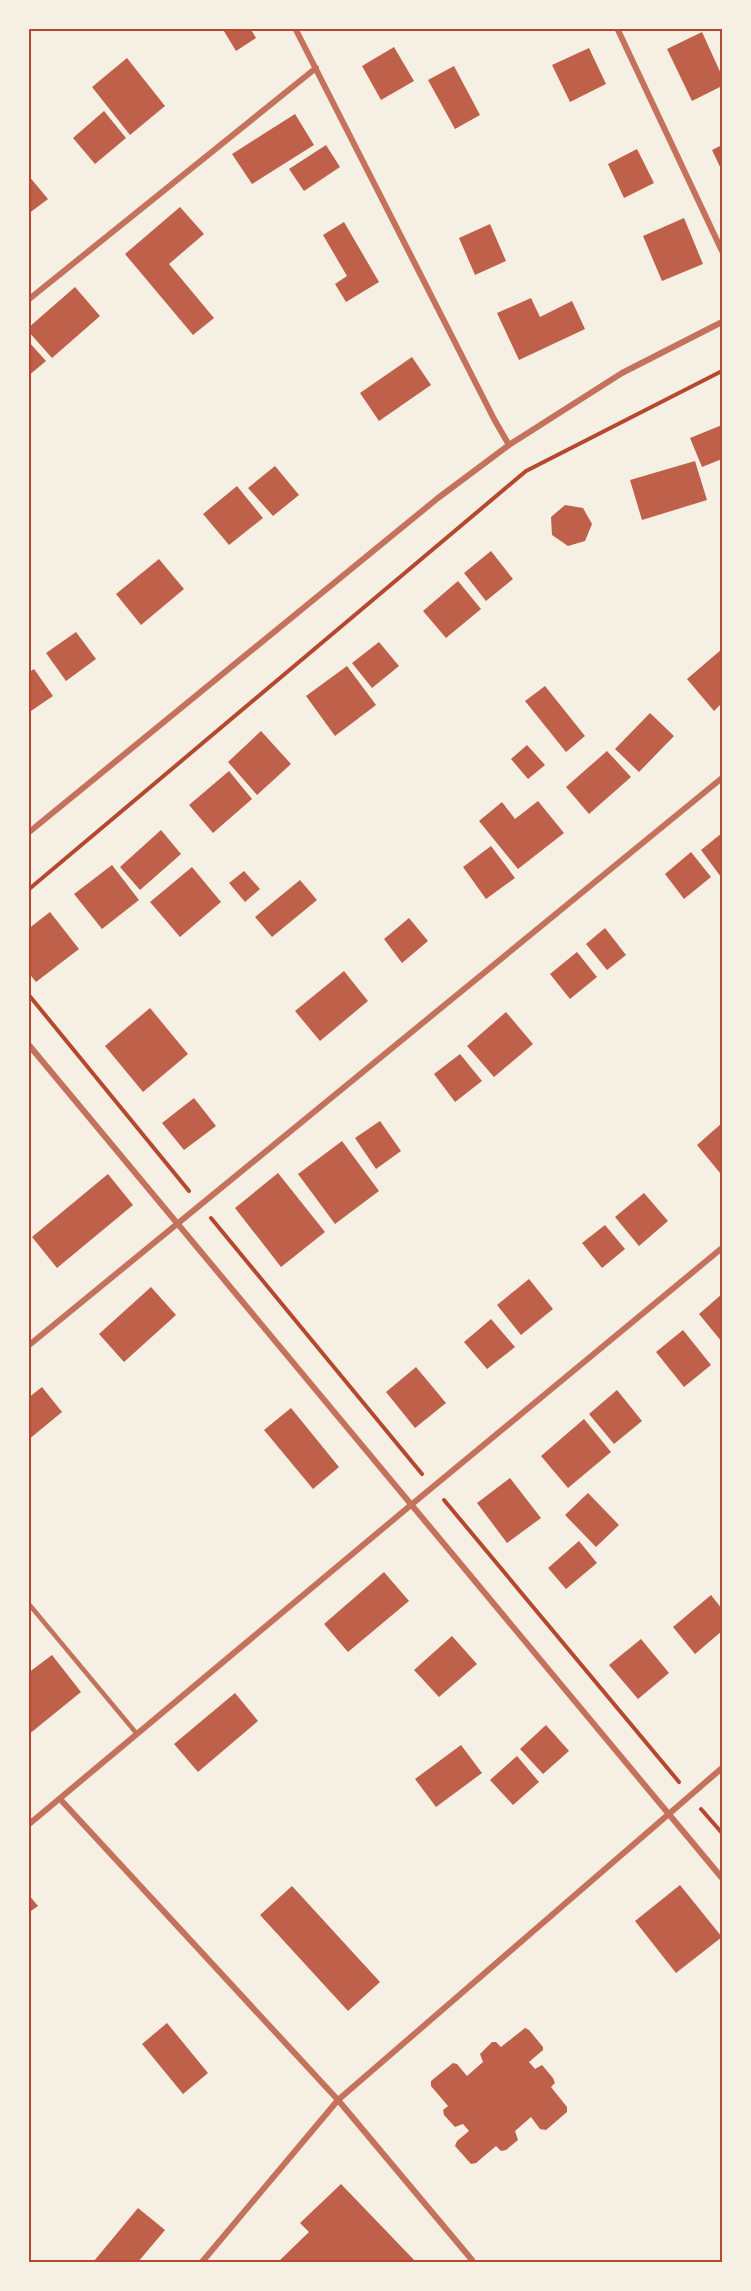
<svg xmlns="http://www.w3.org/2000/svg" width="751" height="2291" viewBox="0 0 751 2291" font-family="Roboto,sans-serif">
<rect width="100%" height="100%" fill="#f6efe4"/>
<!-- building -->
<path fill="#bf614a" d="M 222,28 L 250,28 L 256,38 L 236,51 Z
M 702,32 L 722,76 L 722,86 L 692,101 L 667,49 Z
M 394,47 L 414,81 L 381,100 L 362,66 Z
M 589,48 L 606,84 L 570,102 L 552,65 Z
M 127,58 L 165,106 L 130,135 L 92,87 Z
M 454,66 L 480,115 L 455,129 L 428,80 Z
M 104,111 L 126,138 L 95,164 L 73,138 Z
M 295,114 L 314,145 L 252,184 L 232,154 Z
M 326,145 L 340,167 L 304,191 L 289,169 Z
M 722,145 L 722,171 L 712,150 Z
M 637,149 L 654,183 L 624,198 L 608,164 Z
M 28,175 L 48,199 L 28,214 Z
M 180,207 L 204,234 L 169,264 L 214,318 L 193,335 L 125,254 Z
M 684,218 L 703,264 L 662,281 L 643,236 Z
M 344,222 L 379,282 L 346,302 L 335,284 L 347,276 L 323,235 Z
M 490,224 L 506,261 L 475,275 L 459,238 Z
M 75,287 L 100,316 L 52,358 L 28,331 L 28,328 Z
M 531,298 L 540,317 L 572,301 L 585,329 L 519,360 L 497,313 Z
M 28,341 L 46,361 L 28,376 Z
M 412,357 L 431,385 L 379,421 L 360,393 Z
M 722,425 L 722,459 L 702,467 L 690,438 Z
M 695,461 L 707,500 L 642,520 L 630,480 Z
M 275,466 L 299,495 L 273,516 L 248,488 Z
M 237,486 L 263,518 L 229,545 L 203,514 Z
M 565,505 L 583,508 L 592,524 L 585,541 L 568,546 L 552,535 L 551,517 Z
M 491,551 L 513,579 L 486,601 L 464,573 Z
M 159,559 L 184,589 L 141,625 L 116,594 Z
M 458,581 L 481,609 L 446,638 L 423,611 Z
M 76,632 L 96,659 L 66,681 L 46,653 Z
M 379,642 L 399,666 L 372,688 L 352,663 Z
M 722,649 L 722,703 L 714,711 L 687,679 Z
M 347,666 L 376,705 L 335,736 L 306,696 Z
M 34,669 L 53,696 L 28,713 L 28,673 Z
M 545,686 L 585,736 L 566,752 L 525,701 Z
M 650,713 L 674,736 L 639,772 L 615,749 Z
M 261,731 L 291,764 L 257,795 L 228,762 Z
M 527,745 L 545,765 L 528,779 L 511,759 Z
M 607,751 L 631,777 L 589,814 L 566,787 Z
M 229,771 L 252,799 L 213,833 L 189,805 Z
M 538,801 L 564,833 L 518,869 L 479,821 L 502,802 L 515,819 Z
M 161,830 L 181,854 L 140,890 L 120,867 Z
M 722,833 L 722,876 L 721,877 L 701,850 Z
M 491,846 L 515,878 L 486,899 L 463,867 Z
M 691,852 L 711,877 L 684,899 L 665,874 Z
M 112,865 L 139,900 L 102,929 L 74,894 Z
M 192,867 L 221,902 L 180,937 L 150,902 Z
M 244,871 L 260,889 L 245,902 L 229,883 Z
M 300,880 L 317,900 L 272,937 L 255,917 Z
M 50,912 L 79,949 L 36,982 L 28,972 L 28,929 Z
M 409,918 L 428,941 L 402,963 L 384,939 Z
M 605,928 L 626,955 L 607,970 L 586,944 Z
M 577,952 L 597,977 L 570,999 L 550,974 Z
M 344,971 L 368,1001 L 320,1041 L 295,1011 Z
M 150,1008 L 188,1054 L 143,1092 L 105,1046 Z
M 506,1012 L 533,1044 L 494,1077 L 467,1046 Z
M 460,1054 L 482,1081 L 455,1102 L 434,1074 Z
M 194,1098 L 216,1126 L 184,1150 L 162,1123 Z
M 380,1121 L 401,1151 L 376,1169 L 355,1138 Z
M 722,1123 L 722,1171 L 720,1173 L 697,1145 Z
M 342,1141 L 379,1191 L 335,1224 L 298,1174 Z
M 278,1173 L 325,1232 L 281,1267 L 235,1208 Z
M 108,1174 L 133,1205 L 57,1268 L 32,1237 Z
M 644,1193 L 668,1221 L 639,1246 L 615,1217 Z
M 605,1225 L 625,1249 L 602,1268 L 582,1243 Z
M 529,1279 L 553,1309 L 521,1335 L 497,1305 Z
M 151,1287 L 176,1315 L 124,1362 L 99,1334 Z
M 722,1294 L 722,1342 L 699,1314 Z
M 491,1319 L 515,1347 L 487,1369 L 464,1342 Z
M 683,1330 L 711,1365 L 684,1387 L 656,1352 Z
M 416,1367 L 446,1403 L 415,1428 L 386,1392 Z
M 42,1387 L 62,1412 L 28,1440 L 28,1398 Z
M 617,1390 L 642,1421 L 614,1444 L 589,1414 Z
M 291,1408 L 339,1467 L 313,1489 L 264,1430 Z
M 584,1419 L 611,1452 L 568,1488 L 541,1456 Z
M 510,1478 L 541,1518 L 507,1543 L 477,1503 Z
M 588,1493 L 619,1525 L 596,1547 L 565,1515 Z
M 579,1541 L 597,1563 L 566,1589 L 548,1568 Z
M 384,1572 L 409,1601 L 348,1652 L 324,1624 Z
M 711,1595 L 722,1609 L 722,1631 L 695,1654 L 673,1627 Z
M 452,1636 L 477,1664 L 439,1697 L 414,1670 Z
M 641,1639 L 669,1673 L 638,1699 L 609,1665 Z
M 52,1655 L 81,1692 L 28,1735 L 28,1673 Z
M 235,1693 L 258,1721 L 198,1772 L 174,1744 Z
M 546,1725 L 569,1751 L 543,1774 L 520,1749 Z
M 461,1745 L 482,1773 L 436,1807 L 415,1779 Z
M 517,1756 L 539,1782 L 513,1805 L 490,1780 Z
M 680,1885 L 722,1937 L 676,1973 L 635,1921 Z
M 292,1886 L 380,1982 L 348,2011 L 260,1915 Z
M 28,1894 L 38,1906 L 28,1913 Z
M 167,2023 L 208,2073 L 183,2094 L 142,2044 Z
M 525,2028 L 529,2030 L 543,2047 L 543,2050 L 529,2062 L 535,2069 L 542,2065 L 553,2078 L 555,2083 L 551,2087 L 567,2107 L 567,2112 L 546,2130 L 540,2129 L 531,2117 L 515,2131 L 518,2140 L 506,2150 L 501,2151 L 496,2146 L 476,2163 L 471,2164 L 455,2146 L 457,2141 L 469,2131 L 463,2124 L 455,2127 L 444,2115 L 443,2110 L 448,2106 L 431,2086 L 431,2081 L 453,2063 L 457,2064 L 467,2076 L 483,2062 L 480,2054 L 492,2042 L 496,2042 L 501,2047 Z
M 341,2184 L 416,2262 L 278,2262 L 309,2232 L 300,2223 Z
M 138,2208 L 165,2230 L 138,2262 L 96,2262 L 94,2261 Z"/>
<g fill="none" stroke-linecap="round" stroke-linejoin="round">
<!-- path -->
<path stroke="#b5482f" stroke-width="4" d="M 28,890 L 526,471 L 722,371
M 28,994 L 189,1191
M 211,1218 L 422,1474
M 444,1500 L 679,1782
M 701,1809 L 722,1833"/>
<!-- service -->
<path stroke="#c5725c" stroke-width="4.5" d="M 28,1603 L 137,1734"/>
<!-- minor -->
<path stroke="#c5725c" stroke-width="6" d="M 295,28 L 494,419 L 509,445
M 617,28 L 722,251
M 28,300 L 316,68
M 28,833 L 438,498 L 509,445 L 622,373 L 722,322
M 28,1044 L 722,1878
M 28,1346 L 722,778
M 60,1799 L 338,2100 L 472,2260
M 28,1825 L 411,1505 L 722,1248
M 202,2262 L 338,2100 L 722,1768"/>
</g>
<!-- border -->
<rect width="751" height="2291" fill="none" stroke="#f6efe4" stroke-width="60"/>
<rect x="30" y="30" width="691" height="2231" fill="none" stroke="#b5482f" stroke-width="2"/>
</svg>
